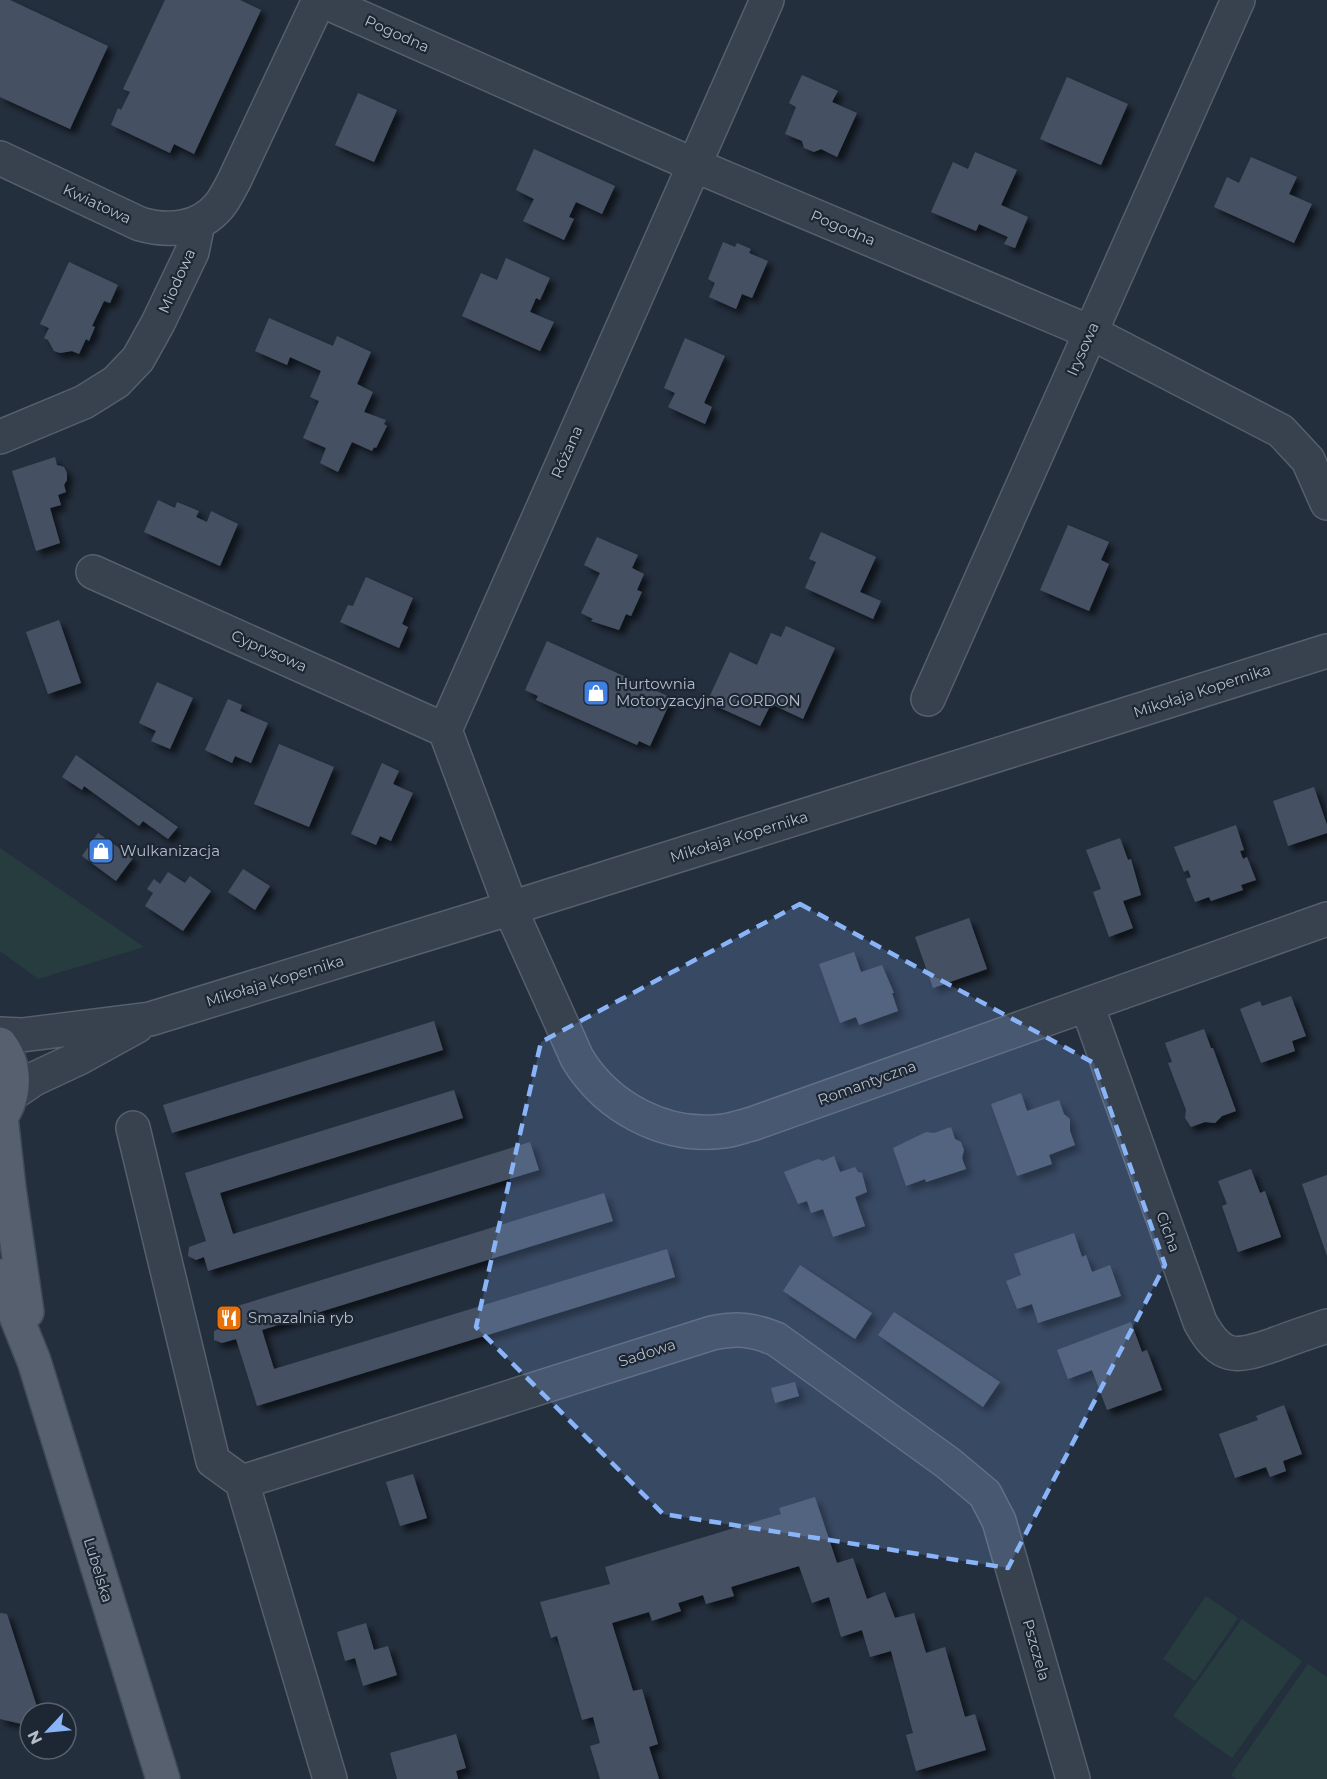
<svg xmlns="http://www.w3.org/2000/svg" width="1327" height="1779" viewBox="0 0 1327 1779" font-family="Montserrat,sans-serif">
<defs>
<filter id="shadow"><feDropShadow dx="5.5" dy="5.5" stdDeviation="3" flood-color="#0009"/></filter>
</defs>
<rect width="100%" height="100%" fill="#242f3e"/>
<!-- green -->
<path fill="#263c3f" d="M 0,848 L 144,947 L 38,979 L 0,951 Z
M 1206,1596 L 1238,1618 L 1195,1681 L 1163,1659 Z
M 1242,1619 L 1302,1661 L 1232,1758 L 1173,1716 Z
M 1308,1664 L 1327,1677 L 1327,1779 L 1237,1779 L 1231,1775 Z"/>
<!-- building -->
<path fill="#455162" filter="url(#shadow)" d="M 0,0 L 10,0 L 108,46 L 70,129 L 0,97 Z
M 165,0 L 240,0 L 261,10 L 194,154 L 174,144 L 170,153 L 111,125 L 118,108 L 121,110 L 130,92 L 123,89 Z
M 802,75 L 838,91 L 832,102 L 857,113 L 837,157 L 821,149 L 814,152 L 804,148 L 802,141 L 785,134 L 796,107 L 789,103 Z
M 1067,77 L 1128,104 L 1101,165 L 1040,139 Z
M 358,93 L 397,110 L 374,162 L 335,145 Z
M 534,149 L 615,186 L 602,214 L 576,202 L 569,217 L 574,219 L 564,240 L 523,221 L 534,199 L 516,190 Z
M 975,152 L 1017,170 L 1001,205 L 1028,217 L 1015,248 L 1004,244 L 1008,237 L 979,224 L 976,231 L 931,212 L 953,162 L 968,169 Z
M 1251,157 L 1297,177 L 1289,194 L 1312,204 L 1294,243 L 1214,207 L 1227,177 L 1239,183 Z
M 723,242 L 735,247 L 737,243 L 751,249 L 749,253 L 768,261 L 752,298 L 742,294 L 736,309 L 709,297 L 715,283 L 708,279 Z
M 506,258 L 550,278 L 540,300 L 536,298 L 530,312 L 554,322 L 540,351 L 462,316 L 481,273 L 497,280 Z
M 69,262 L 118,285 L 110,303 L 104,301 L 92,326 L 95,327 L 89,341 L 86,339 L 79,354 L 72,351 L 60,353 L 54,351 L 48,340 L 44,338 L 49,328 L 40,324 Z
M 269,318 L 333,346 L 337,336 L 371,352 L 357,384 L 373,392 L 364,412 L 386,420 L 384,424 L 387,426 L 376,448 L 374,447 L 372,451 L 352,442 L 338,472 L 320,463 L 326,448 L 303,438 L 319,401 L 310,397 L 321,371 L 290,357 L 287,365 L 255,351 Z
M 685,338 L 725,356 L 704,403 L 712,407 L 705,424 L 668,407 L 675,393 L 664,388 Z
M 55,457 L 57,465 L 64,467 L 67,473 L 67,480 L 64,485 L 66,492 L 58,495 L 61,505 L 50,508 L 60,543 L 36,551 L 12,471 Z
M 158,500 L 175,508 L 177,502 L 199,511 L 196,517 L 207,522 L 211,511 L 238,524 L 220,566 L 144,532 Z
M 1068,525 L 1109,542 L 1101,560 L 1109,564 L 1089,611 L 1040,590 Z
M 821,532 L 876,557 L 860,592 L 881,601 L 873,619 L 805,588 L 816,562 L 809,559 Z
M 597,537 L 638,555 L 632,568 L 644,574 L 637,590 L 642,592 L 631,616 L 626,614 L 619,630 L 591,621 L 593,619 L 581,613 L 600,573 L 584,565 Z
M 366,577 L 413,598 L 402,624 L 408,627 L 399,648 L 340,622 L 348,605 L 353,606 Z
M 59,620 L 81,683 L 48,694 L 26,632 Z
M 786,626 L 835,648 L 803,719 L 771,704 L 760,726 L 707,702 L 730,652 L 757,665 L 771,633 L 781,637 Z
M 547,641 L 672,698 L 650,746 L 639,741 L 637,745 L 536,700 L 538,696 L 525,690 Z
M 157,682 L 193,698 L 170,749 L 151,741 L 156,731 L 139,723 Z
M 228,699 L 242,705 L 240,711 L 268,723 L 251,763 L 235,756 L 232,763 L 205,750 Z
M 279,744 L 334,767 L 309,827 L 254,804 Z
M 76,755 L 178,827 L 168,839 L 143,821 L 139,826 L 84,786 L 82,790 L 62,777 Z
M 382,763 L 399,771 L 393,784 L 413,793 L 391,841 L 380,836 L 376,845 L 351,834 Z
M 1314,787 L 1327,825 L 1327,833 L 1288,846 L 1273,801 Z
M 1236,825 L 1244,850 L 1240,851 L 1243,859 L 1247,857 L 1256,880 L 1241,885 L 1243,890 L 1211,901 L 1209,897 L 1195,902 L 1186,879 L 1191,877 L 1188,870 L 1184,872 L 1174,847 Z
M 98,833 L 133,858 L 116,881 L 82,856 Z
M 1120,838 L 1128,860 L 1131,859 L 1141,895 L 1123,901 L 1133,928 L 1109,937 L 1093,892 L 1101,889 L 1086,850 Z
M 243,869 L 270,886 L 255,910 L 228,892 Z
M 168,872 L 185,883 L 190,876 L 211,891 L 183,931 L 145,906 L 153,893 L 147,889 L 154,879 L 160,884 Z
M 969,918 L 987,969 L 933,988 L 915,937 Z
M 854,952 L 861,972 L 882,965 L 894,993 L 892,993 L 898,1011 L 859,1025 L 856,1017 L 840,1023 L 819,964 Z
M 1291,996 L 1306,1036 L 1292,1041 L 1295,1051 L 1261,1063 L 1240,1009 L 1260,1001 L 1262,1006 Z
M 434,1021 L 443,1050 L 172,1133 L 163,1105 Z
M 1204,1029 L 1211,1048 L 1213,1048 L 1236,1111 L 1222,1116 L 1215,1123 L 1205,1122 L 1191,1127 L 1185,1118 L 1186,1110 L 1168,1063 L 1172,1062 L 1165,1043 Z
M 454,1090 L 463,1118 L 220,1193 L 233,1234 L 530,1142 L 539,1170 L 208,1271 L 204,1257 L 196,1260 L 188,1256 L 189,1247 L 206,1241 L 185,1173 Z
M 1021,1093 L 1027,1111 L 1059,1100 L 1064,1114 L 1070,1119 L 1070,1131 L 1075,1145 L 1049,1155 L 1052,1164 L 1017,1176 L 991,1104 Z
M 951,1127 L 955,1139 L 961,1142 L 964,1150 L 962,1158 L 966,1169 L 926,1182 L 925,1179 L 906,1186 L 893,1148 L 926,1132 L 934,1133 Z
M 834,1156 L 840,1172 L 855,1167 L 858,1172 L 862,1173 L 867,1192 L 855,1197 L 865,1226 L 833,1237 L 823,1209 L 811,1213 L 807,1201 L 798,1204 L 784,1172 L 818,1159 L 823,1161 Z
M 1251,1169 L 1260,1193 L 1265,1191 L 1281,1237 L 1238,1252 L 1222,1206 L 1227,1204 L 1218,1181 Z
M 1327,1175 L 1327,1256 L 1302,1184 Z
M 604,1193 L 613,1221 L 262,1330 L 274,1369 L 667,1249 L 675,1277 L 257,1406 L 236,1339 L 222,1343 L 214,1340 L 214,1331 L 225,1326 L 221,1311 Z
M 1074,1233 L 1082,1257 L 1086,1255 L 1092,1272 L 1110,1265 L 1121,1296 L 1038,1323 L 1032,1304 L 1017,1309 L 1006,1281 L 1021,1275 L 1014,1254 Z
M 800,1265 L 872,1313 L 855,1339 L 783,1291 Z
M 894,1312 L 1000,1382 L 983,1407 L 878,1335 Z
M 1131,1322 L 1142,1352 L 1147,1350 L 1162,1390 L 1107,1410 L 1092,1370 L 1068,1379 L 1057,1350 Z
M 795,1382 L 799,1396 L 775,1403 L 771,1388 Z
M 1284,1405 L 1302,1454 L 1283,1461 L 1286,1471 L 1270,1477 L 1266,1467 L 1235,1478 L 1219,1434 L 1258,1420 L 1256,1416 Z
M 413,1474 L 427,1518 L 400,1526 L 386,1482 Z
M 815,1497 L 837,1563 L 853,1558 L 867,1599 L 885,1592 L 895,1618 L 914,1613 L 926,1653 L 945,1647 L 965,1717 L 975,1714 L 986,1750 L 916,1771 L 906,1735 L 913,1733 L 891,1651 L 870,1657 L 862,1630 L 841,1637 L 829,1597 L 812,1603 L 799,1566 L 731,1587 L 734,1596 L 706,1604 L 703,1595 L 678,1603 L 681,1611 L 652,1621 L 649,1612 L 612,1623 L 633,1691 L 642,1689 L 658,1744 L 649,1747 L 659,1779 L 600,1779 L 590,1746 L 600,1743 L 593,1717 L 582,1720 L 557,1636 L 551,1638 L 540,1602 L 610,1584 L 605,1567 L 781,1514 L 779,1508 Z
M 0,1613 L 7,1614 L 39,1713 L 30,1713 L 30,1726 L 0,1719 Z
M 366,1623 L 374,1650 L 388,1646 L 397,1675 L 363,1686 L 355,1658 L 345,1661 L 337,1632 Z
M 456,1734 L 466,1768 L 456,1771 L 458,1779 L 397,1779 L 390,1753 Z"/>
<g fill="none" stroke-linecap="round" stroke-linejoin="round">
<!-- minor casing -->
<g stroke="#565f6c" stroke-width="36">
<path id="minor" d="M 321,0 L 694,165 L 1090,332 L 1281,431 L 1308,460 L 1327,503
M 767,0 L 445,730 L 517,924 L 577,1058 C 607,1108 666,1139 724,1131 C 733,1130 743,1126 752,1124 L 1327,919
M 0,158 L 140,224 C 168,232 199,230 219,206 C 225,199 229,190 234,181 L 319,0
M 0,437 L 84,402 L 116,382 L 138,359 L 158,323 L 192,252 L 198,223
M 93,572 L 445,730
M 928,699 L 1238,0
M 1087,1005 L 1200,1322 C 1221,1360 1235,1358 1273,1345 C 1291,1338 1309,1332 1327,1326
M 0,1034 L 22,1035 L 150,1019 L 511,908 L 1327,651
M 12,1094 L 34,1079 L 79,1058 L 137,1026
M 133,1128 L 213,1461 L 242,1482 L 330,1779
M 242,1482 L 712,1333 C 738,1328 751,1329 776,1339 L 948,1463 L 985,1494 L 999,1521 L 1073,1779"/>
</g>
<!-- major casing -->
<g stroke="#414a57" stroke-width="36">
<path id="major" d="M 0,1044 C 17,1066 16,1096 0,1118
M 1,1117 L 9,1188 L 27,1312
M 0,1276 L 34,1361 L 163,1779"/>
</g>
<!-- minor -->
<use href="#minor" stroke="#38414e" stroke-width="33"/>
<!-- major -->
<use href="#major" stroke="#56606e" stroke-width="33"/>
</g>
<!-- marked area -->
<path fill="#8ab4f8" fill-opacity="0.2" stroke="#8ab4f8" stroke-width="4.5" stroke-dasharray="12 8" stroke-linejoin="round" d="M 800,904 L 1094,1063 L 1165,1265 L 1008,1568 L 663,1514 L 476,1327 L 541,1042 Z"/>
<!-- icons -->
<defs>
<g id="shop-square" transform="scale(1.35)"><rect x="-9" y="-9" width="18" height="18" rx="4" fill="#3f7fe0" stroke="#1d2633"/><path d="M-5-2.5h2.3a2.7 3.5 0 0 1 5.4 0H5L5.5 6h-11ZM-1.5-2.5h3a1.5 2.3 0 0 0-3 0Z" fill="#fff"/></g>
<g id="restaurant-square" transform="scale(1.35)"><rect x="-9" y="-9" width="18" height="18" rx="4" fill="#e8710a" stroke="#1d2633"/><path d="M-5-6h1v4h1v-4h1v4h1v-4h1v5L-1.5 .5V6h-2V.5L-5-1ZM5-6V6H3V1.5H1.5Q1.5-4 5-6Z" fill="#fff"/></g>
</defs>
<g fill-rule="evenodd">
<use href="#shop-square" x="596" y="693"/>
<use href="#shop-square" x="101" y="851"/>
<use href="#restaurant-square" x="229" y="1318"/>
</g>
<g text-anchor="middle" stroke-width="4.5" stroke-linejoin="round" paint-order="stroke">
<!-- street labels -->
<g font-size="15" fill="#b4bcc9" stroke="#1d2633">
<text transform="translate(397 34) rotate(24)" y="5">Pogodna</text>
<text transform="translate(97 204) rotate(25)" y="5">Kwiatowa</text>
<text transform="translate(843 228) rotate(23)" y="5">Pogodna</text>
<text transform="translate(177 281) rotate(-66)" y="5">Miodowa</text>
<text transform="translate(1083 349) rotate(-66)" y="5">Irysowa</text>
<text transform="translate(567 452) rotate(-66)" y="5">Różana</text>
<text transform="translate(269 651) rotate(24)" y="5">Cyprysowa</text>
<text transform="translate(1202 691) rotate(-18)" y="5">Mikołaja Kopernika</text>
<text transform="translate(739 837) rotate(-17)" y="5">Mikołaja Kopernika</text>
<text transform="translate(275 981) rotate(-17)" y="5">Mikołaja Kopernika</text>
<text transform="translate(867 1083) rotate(-20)" y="5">Romantyczna</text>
<text transform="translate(1168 1232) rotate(70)" y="5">Cicha</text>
<text transform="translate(647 1353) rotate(-18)" y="5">Sadowa</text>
<text transform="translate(98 1570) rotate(73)" y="5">Lubelska</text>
<text transform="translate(1036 1650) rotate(74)" y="5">Pszczela</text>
</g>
<!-- poi labels -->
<g font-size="15" fill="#b4bcc9" stroke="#1d2633" text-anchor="start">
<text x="616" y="689">Hurtownia<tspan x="616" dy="17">Motoryzacyjna GORDON</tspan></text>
<text x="120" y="856">Wulkanizacja</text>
<text x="248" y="1323">Smazalnia ryb</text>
</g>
</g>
<!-- north arrow -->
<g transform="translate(48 1731) rotate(244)"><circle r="28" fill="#1d2633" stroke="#59626f" stroke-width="1.5"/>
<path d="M0-4.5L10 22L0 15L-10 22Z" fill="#8ab4f8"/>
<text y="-9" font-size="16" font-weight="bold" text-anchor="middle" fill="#b4bcc9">N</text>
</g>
</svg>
